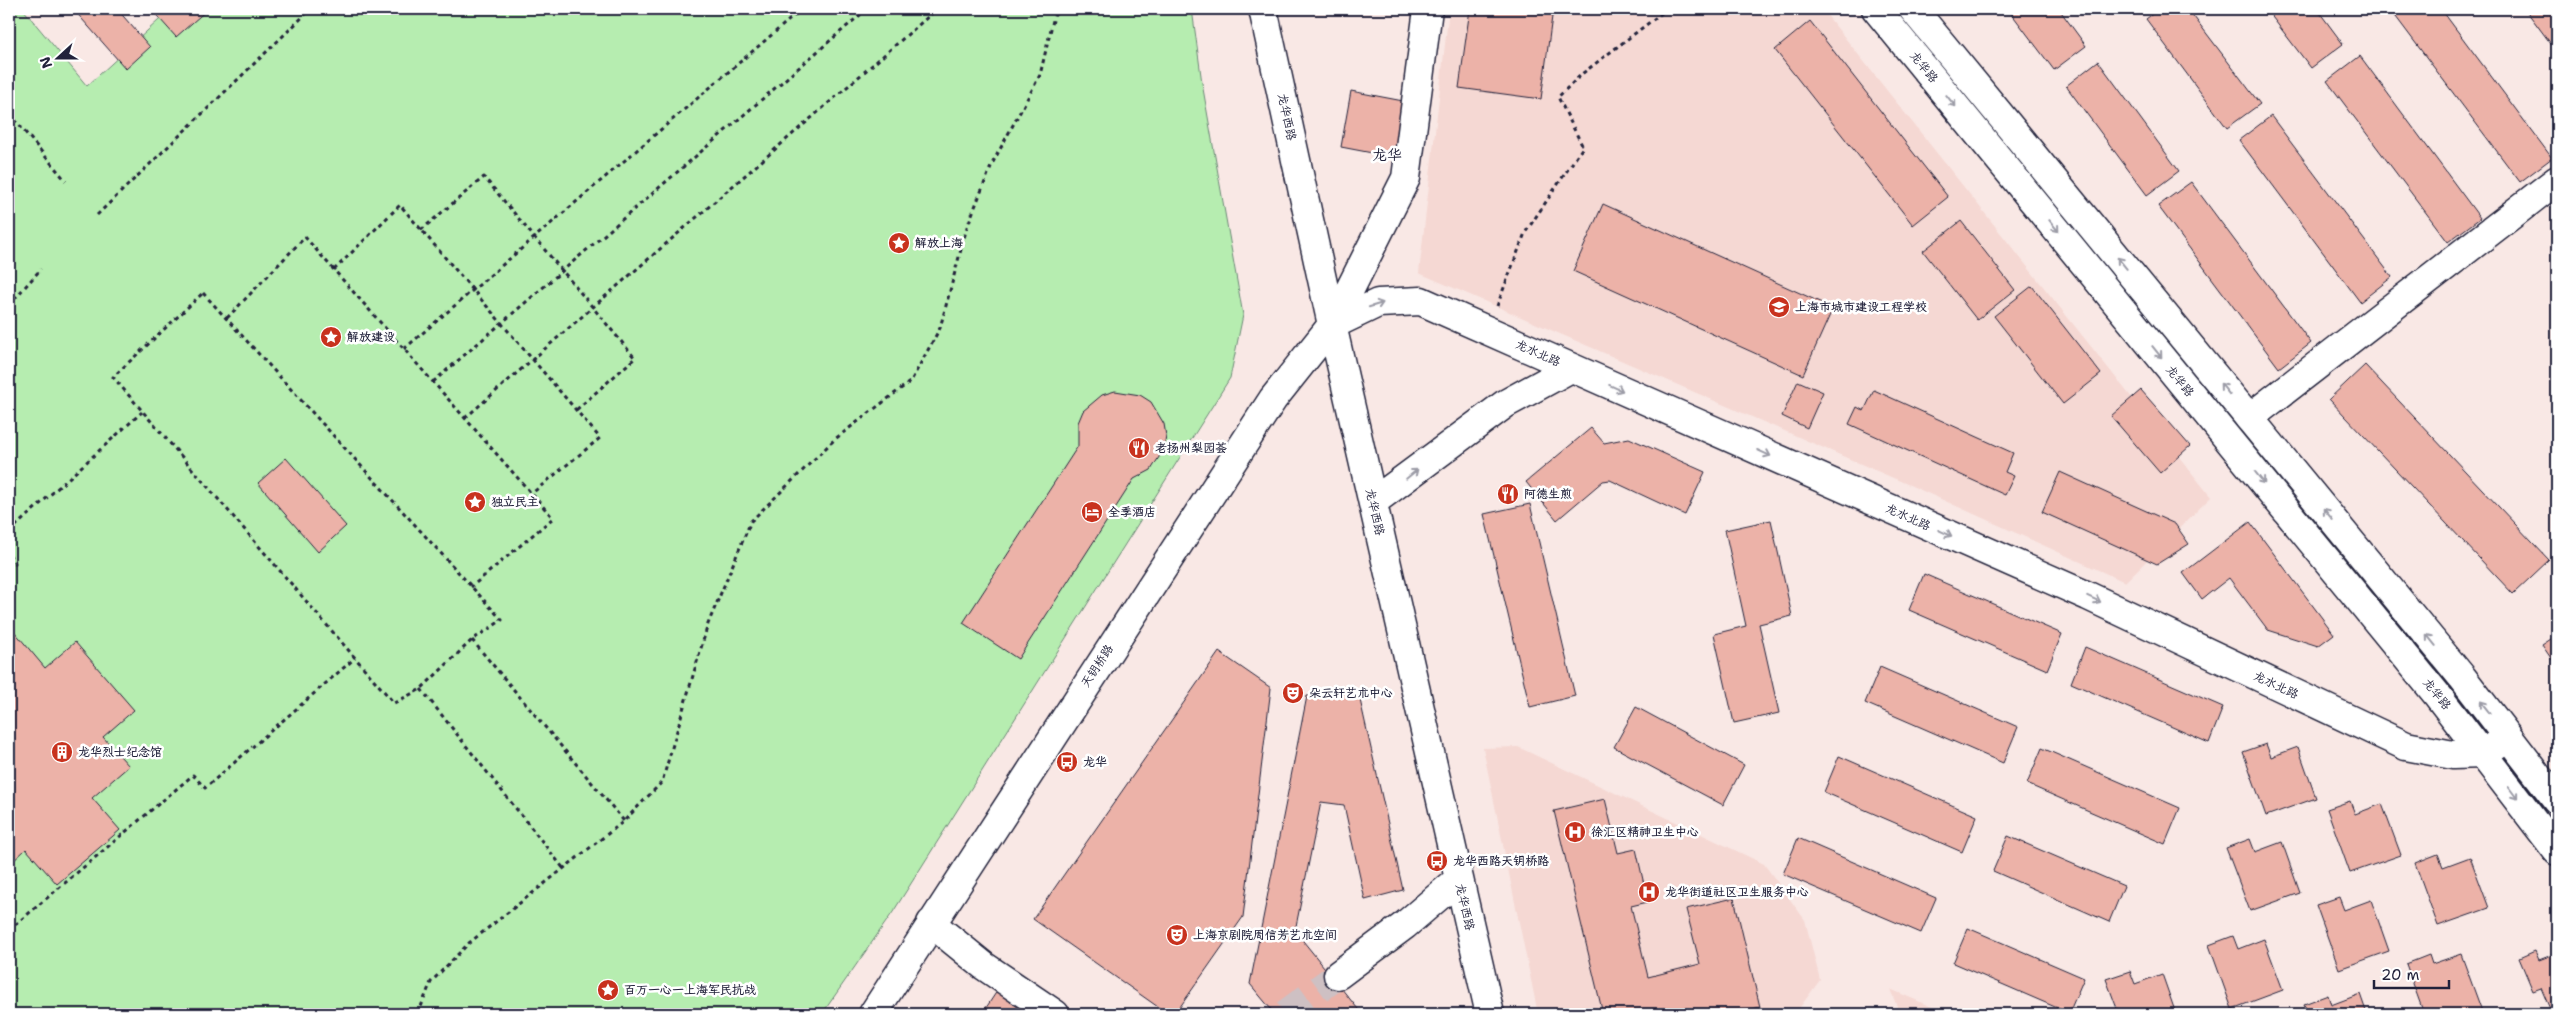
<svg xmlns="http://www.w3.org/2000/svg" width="2566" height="1023" viewBox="0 0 2566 1023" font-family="'Shantell Sans','LXGW WenKai TC',sans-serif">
<rect width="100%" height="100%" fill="#f9e8e5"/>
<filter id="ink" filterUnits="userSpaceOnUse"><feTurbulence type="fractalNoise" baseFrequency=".02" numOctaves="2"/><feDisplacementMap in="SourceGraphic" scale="10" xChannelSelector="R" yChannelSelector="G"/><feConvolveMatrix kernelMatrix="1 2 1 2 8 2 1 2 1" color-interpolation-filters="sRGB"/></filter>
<g filter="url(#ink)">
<!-- built -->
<path fill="#f5d8d3" d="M 1449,9 L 1822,9 L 2211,497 L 2125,582 L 1914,487 L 1419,273 Z
M 1518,747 L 1764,864 L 1805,920 L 1820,980 L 1795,1014 L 1538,1014 L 1483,748 Z
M 1890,989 L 1948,1014 L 1900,1014 Z"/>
<!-- green -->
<path fill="#b6edb0" stroke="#6c8876" d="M 9,9 L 23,9 L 87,86 L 171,9 L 1192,9 L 1202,83 L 1243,315 L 1230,378 L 893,912 L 822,1014 L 9,1014 Z"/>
<!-- building -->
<path fill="#ecb2a8" stroke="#22223b" d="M 75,9 L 117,9 L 150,47 L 126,69 L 74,10 Z
M 151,9 L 208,9 L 176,37 Z
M 1470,9 L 1553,9 L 1541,99 L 1459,88 Z
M 2008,9 L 2059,9 L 2086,46 L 2054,70 Z
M 2159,9 L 2188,9 L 2260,104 L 2227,128 L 2146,19 Z
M 2266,9 L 2317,9 L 2343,44 L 2311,68 Z
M 2390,9 L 2441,9 L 2552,158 L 2520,182 Z
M 2525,9 L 2557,9 L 2557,52 Z
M 1810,21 L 1948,197 L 1913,225 L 1775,50 Z
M 2360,56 L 2480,218 L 2448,242 L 2327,81 Z
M 2098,61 L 2179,171 L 2147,195 L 2066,86 Z
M 1351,91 L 1424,105 L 1414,161 L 1341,147 Z
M 2271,116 L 2392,277 L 2360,302 L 2239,140 Z
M 2191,182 L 2311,343 L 2279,368 L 2158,206 Z
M 1603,204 L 1833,308 L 1803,375 L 1573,271 Z
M 1961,221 L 2015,290 L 1977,320 L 1923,251 Z
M 2032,286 L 2101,374 L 2063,404 L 1994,316 Z
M 2365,365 L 2549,560 L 2513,594 L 2329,399 Z
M 1798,381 L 1823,392 L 1807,428 L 1782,416 Z
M 1874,390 L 2013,453 L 2005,472 L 2014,476 L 2005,495 L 1849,424 L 1857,407 L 1864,411 Z
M 2141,390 L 2190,446 L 2160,473 L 2111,416 Z
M 1115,391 L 1140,395 L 1151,402 L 1164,424 L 1166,436 L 1164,449 L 1151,470 L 1134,479 L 1018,659 L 963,623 L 1078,446 L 1078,423 L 1083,411 L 1102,395 Z
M 1591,428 L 1604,443 L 1629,438 L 1705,472 L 1685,515 L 1610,480 L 1603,481 L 1557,520 L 1526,482 Z
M 286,458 L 346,526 L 318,552 L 258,483 Z
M 2060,472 L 2175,524 L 2189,544 L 2157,564 L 2042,512 Z
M 1530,504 L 1575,696 L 1530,707 L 1484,514 Z
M 1771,520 L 1792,616 L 1759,624 L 1779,713 L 1734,723 L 1714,634 L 1746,626 L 1725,530 Z
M 2250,522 L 2334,634 L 2318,646 L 2268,630 L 2229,578 L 2202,599 L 2183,573 Z
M 1924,574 L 2062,634 L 2047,670 L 1909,610 Z
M 14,631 L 45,668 L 75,642 L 134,710 L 103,737 L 129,766 L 92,798 L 120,830 L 57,884 L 26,849 L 9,865 L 9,636 Z
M 2557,635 L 2557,667 L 2542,645 Z
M 2085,647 L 2223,707 L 2209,743 L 2071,683 Z
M 1219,652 L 1271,688 L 1243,917 L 1175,1014 L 1168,1014 L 1033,919 Z
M 1880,667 L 2018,727 L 2003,763 L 1865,703 Z
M 1358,691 L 1403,890 L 1365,900 L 1344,805 L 1321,802 L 1295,931 L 1362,1014 L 1275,1014 L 1250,984 L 1307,696 Z
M 1636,707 L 1744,765 L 1723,805 L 1614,747 Z
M 2266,744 L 2271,757 L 2298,747 L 2316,798 L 2266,816 L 2243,752 Z
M 2042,748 L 2180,808 L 2165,844 L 2027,784 Z
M 1839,756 L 1977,816 L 1962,852 L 1824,792 Z
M 1605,799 L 1618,853 L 1636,849 L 1648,902 L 1631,906 L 1648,977 L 1700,964 L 1686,909 L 1734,898 L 1760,1007 L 1732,1014 L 1603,1014 L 1554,811 Z
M 2350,801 L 2355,814 L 2382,804 L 2401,855 L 2350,873 L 2327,809 Z
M 2008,836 L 2124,886 L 2109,922 L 1993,871 Z
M 1798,838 L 1936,898 L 1921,933 L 1783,874 Z
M 2250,839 L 2255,852 L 2282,842 L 2300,893 L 2250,911 L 2226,848 Z
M 2438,854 L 2443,867 L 2470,857 L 2489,908 L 2438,926 L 2415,863 Z
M 2339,897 L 2344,910 L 2371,900 L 2389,951 L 2339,969 L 2316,905 Z
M 1968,928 L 2084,978 L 2069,1013 L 1953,963 Z
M 2233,936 L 2238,949 L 2264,939 L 2283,990 L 2232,1009 L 2209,945 Z
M 2535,951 L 2539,960 L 2557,953 L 2557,1014 L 2542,1014 L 2541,1012 L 2550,1009 L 2541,988 L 2533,991 L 2519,958 Z
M 2461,954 L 2483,1014 L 2424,1014 L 2406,964 L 2429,955 L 2432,964 Z
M 2130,971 L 2135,984 L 2162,974 L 2176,1014 L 2119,1014 L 2106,979 Z
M 1001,985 L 1045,1014 L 982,1014 Z
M 2360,994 L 2367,1014 L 2308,1014 L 2304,1004 L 2328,995 L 2331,1005 Z"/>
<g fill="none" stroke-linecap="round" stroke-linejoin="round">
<!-- minor-tunnel -->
<path stroke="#cec0c3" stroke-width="28" stroke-dasharray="28 14" stroke-linecap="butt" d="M 1285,1014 L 1338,975"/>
<!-- minor casing -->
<g stroke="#22223b" stroke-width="31">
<path id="minor" d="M 1263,9 L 1332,325 L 1490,1014
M 1332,325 L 1378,303 L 1421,301 L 2088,596 L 2406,746 L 2453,755 L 2483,754 L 2508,737
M 2249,418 L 2557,180
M 1373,502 L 1505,404 L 1571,368
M 931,923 L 984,966 L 1055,1014
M 1338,975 L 1405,925 L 1459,879
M 873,1014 L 1273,399 L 1332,325 L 1406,178 L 1428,9"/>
</g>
<!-- major casing -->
<g stroke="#22223b" stroke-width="31">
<path id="major" d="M 1876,9 L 2438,696 L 2557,851
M 1913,9 L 2462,677 L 2557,800"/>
</g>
<!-- path -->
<path stroke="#22223b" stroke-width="3" stroke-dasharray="4 4" stroke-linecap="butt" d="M 9,113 L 66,181
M 97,215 L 311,9
M 421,230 L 484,177 L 635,358 L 576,410
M 334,270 L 400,205 L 600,438 L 531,494
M 203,293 L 502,620 L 472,640 L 421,689 L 394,703 L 113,377 Z
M 9,305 L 41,269
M 1497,306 L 1525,233 L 1583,147 L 1558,97 L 1583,73 L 1667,9
M 227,318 L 305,237 L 553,518 L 471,587
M 404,349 L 802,9
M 433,382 L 867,9
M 465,418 L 937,9
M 9,532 L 142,412
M 9,554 L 15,563 L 9,569
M 472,640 L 624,821
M 421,689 L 564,869
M 9,930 L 193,775 L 205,788 L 355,658
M 418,1014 L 431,982 L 469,943 L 624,821 L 662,782 L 708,624 L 751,521 L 835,439 L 911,381 L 940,328 L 967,227 L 992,164 L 1040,75 L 1054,16 L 1060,9"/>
<!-- minor -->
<use href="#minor" stroke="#fff" stroke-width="28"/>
<!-- major -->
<use href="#major" stroke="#fff" stroke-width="28"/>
</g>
<!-- one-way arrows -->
<defs><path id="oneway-shaft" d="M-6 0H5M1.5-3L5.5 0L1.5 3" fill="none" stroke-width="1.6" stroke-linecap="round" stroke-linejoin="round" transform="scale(1.25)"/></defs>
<g stroke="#9c9ca7">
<use href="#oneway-shaft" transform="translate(1951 101) rotate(51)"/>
<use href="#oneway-shaft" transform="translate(2054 226) rotate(51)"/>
<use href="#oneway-shaft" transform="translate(2122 263) rotate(-129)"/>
<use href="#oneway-shaft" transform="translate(1376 305) rotate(-17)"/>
<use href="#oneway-shaft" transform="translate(2157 352) rotate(51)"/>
<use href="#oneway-shaft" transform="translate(1616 388) rotate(24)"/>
<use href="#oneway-shaft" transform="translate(2225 389) rotate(-129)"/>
<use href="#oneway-shaft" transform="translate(1764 453) rotate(24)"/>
<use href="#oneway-shaft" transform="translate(1412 474) rotate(-39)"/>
<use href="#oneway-shaft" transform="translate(2260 478) rotate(51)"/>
<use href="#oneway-shaft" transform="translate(2328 514) rotate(-129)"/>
<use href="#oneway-shaft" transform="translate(1945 533) rotate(24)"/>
<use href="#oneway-shaft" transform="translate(2094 599) rotate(25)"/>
<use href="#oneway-shaft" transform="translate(2431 640) rotate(-129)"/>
<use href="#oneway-shaft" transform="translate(2485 707) rotate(-128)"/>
<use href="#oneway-shaft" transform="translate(2513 793) rotate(53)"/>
</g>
</g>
<!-- icons -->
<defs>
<g id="sight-disc" transform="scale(1.125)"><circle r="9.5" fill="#c8321e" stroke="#fff"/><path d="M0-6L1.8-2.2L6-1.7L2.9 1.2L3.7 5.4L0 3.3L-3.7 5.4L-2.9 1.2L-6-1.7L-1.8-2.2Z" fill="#fff"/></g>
<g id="school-disc" transform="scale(1.125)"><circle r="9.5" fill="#c8321e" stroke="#fff"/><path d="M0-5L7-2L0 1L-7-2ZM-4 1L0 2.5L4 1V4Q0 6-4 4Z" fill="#fff"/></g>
<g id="restaurant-disc" transform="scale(1.125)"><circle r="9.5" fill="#c8321e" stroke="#fff"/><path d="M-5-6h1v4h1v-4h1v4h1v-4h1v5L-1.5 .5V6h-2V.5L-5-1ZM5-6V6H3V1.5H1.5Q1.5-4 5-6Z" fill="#fff"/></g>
<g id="hotel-disc" transform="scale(1.125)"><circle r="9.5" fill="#c8321e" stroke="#fff"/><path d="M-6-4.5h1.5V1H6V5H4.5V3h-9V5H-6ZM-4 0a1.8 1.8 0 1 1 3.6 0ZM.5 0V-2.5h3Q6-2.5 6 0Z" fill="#fff"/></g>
<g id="theatre-disc" transform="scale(1.125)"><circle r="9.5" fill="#c8321e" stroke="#fff"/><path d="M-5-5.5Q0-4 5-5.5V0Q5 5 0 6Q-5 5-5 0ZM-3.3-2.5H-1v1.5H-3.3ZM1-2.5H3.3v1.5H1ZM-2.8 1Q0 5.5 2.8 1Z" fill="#fff"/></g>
<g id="building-disc" transform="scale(1.125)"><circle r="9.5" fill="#c8321e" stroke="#fff"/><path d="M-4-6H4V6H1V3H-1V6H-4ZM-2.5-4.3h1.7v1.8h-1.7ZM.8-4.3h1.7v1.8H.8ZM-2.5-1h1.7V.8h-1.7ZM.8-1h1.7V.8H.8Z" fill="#fff"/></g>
<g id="bus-disc" transform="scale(1.125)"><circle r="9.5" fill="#c8321e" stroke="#fff"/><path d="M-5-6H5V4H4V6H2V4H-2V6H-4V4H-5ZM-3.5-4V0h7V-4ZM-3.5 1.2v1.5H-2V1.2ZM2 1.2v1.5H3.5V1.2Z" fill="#fff"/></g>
<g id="hospital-disc" transform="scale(1.125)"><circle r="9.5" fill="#c8321e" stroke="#fff"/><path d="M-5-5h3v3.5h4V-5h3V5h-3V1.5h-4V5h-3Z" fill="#fff"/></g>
</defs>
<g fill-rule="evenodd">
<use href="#sight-disc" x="899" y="243"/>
<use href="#school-disc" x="1779" y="307"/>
<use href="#sight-disc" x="331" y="337"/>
<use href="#restaurant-disc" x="1139" y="448"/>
<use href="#restaurant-disc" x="1508" y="494"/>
<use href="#sight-disc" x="475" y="502"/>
<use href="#hotel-disc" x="1092" y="512"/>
<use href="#theatre-disc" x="1293" y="693"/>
<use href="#building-disc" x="62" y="752"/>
<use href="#bus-disc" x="1067" y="762"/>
<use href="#hospital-disc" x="1575" y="832"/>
<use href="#bus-disc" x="1437" y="861"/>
<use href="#hospital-disc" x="1649" y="892"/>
<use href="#theatre-disc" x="1177" y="935"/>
<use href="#sight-disc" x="608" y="990"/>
</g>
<g text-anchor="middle" stroke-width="5" stroke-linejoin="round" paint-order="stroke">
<!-- street labels -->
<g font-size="12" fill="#22223b" stroke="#fff">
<text transform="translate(1924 67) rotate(51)" y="4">龙华路</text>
<text transform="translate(1287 117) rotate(78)" y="4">龙华西路</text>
<text transform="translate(1538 353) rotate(24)" y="4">龙水北路</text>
<text transform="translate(2180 381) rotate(51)" y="4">龙华路</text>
<text transform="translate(1375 512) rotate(77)" y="4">龙华西路</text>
<text transform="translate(1908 517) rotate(24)" y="4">龙水北路</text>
<text transform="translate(1097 666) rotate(-57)" y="4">天钥桥路</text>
<text transform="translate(2276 685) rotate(25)" y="4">龙水北路</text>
<text transform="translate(2437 694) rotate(51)" y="4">龙华路</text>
<text transform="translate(1465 907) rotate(77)" y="4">龙华西路</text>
</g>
<!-- poi labels -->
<g font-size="12" font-weight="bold" fill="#22223b" stroke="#fff" text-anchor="start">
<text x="915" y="247">解放上海</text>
<text x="1795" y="311">上海市城市建设工程学校</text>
<text x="347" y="341">解放建设</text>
<text x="1155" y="452">老扬州梨园荟</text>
<text x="1524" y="498">阿德生煎</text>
<text x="491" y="506">独立民主</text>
<text x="1108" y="516">全季酒店</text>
<text x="1309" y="697">朵云轩艺术中心</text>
<text x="78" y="756">龙华烈士纪念馆</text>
<text x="1083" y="766">龙华</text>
<text x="1591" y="836">徐汇区精神卫生中心</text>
<text x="1453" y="865">龙华西路天钥桥路</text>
<text x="1665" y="896">龙华街道社区卫生服务中心</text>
<text x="1193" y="939">上海京剧院周信芳艺术空间</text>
<text x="624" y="994">百万一心一上海军民抗战</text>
</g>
<!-- quarter labels -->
<g font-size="15" fill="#22223b" stroke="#fff">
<text x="1387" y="160">龙华</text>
</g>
</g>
<!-- margin -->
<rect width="2566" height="1023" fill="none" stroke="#fff" stroke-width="30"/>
<rect x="15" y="15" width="2536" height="993" fill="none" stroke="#22223b" stroke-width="2" filter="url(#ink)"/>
<!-- north arrow -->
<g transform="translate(58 58) rotate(249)" stroke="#ffffff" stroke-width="4" paint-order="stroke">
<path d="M0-4L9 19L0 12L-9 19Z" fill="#22223b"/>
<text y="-8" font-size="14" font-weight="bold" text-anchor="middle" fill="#22223b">N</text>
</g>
<!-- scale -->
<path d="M2374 980v8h75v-8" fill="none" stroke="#22223b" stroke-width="2.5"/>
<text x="2381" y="980" font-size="15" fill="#22223b" stroke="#ffffff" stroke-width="4" paint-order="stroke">20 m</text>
</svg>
